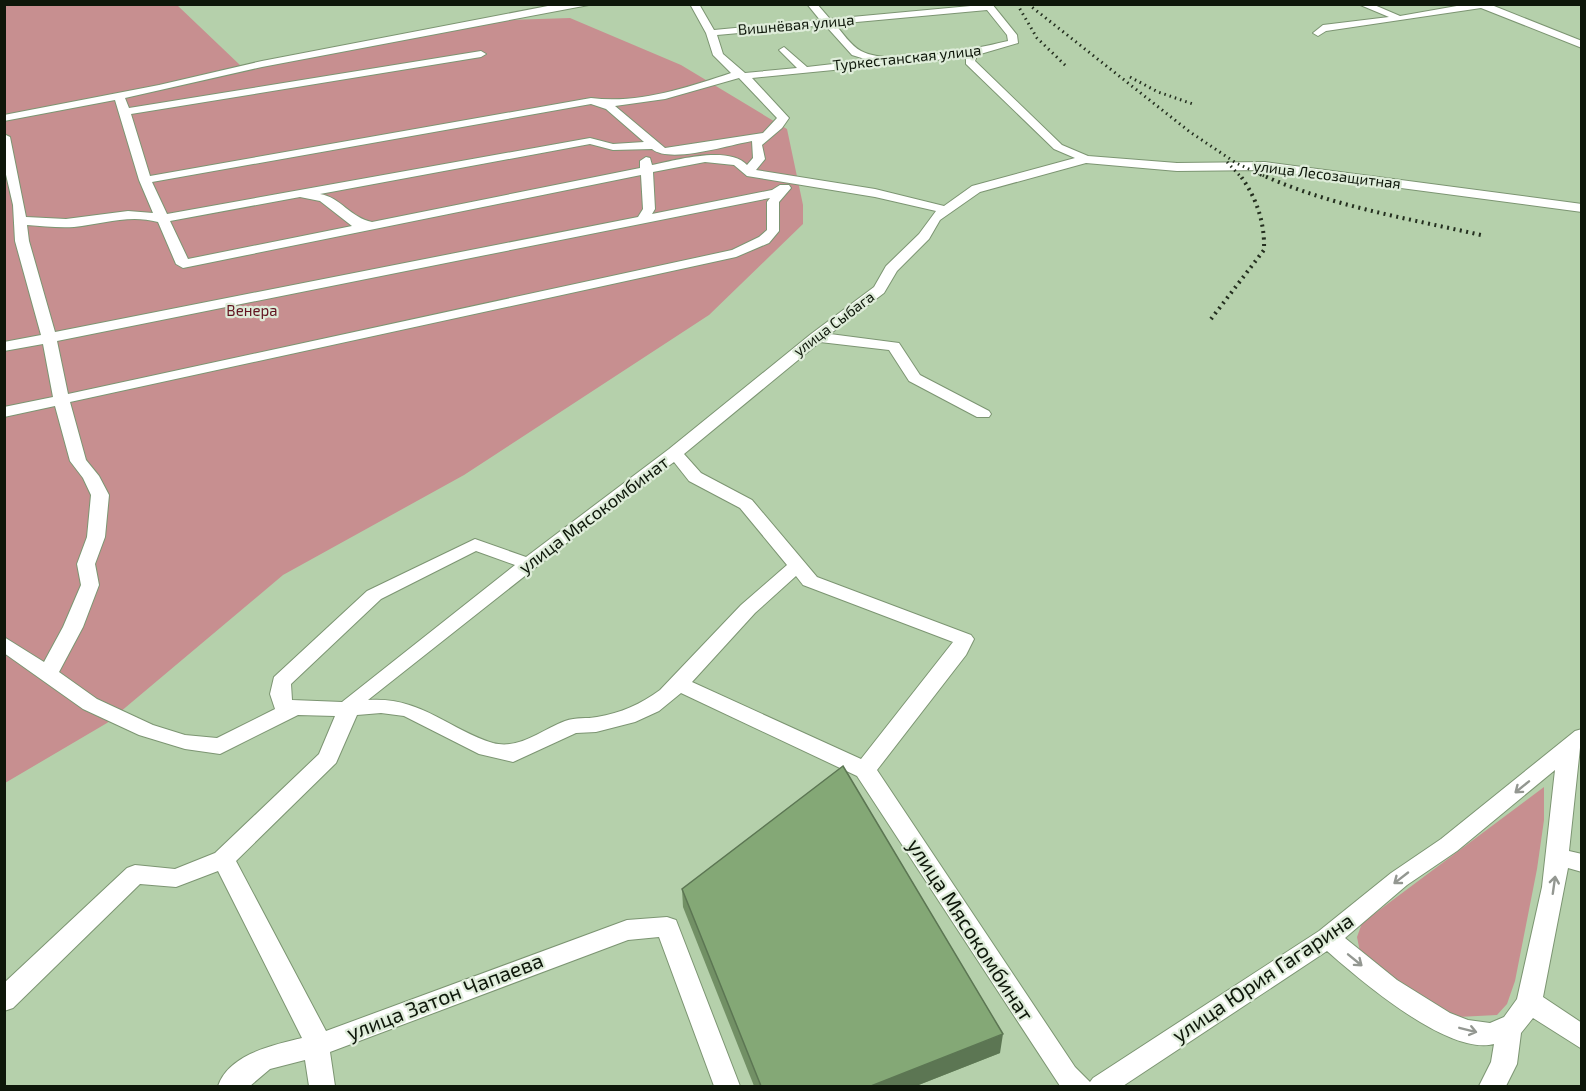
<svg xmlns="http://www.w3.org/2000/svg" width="1586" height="1091" viewBox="0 0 1586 1091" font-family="'Exo 2',sans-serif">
<rect width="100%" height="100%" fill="#b5d0ab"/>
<!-- green -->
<path fill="#c78f90" d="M 4,5 L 177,5 L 241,66 L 504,20 L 570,18 L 681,65 L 787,129 L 803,205 L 803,224 L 709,315 L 464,475 L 283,575 L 107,723 L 5,783 Z
M 1544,787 L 1544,820 L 1537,869 L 1515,981 L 1507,1004 L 1497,1015 L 1458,1017 L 1414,993 L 1360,952 L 1357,937 L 1362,923 Z"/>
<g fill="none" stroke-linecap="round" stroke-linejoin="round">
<!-- minor casing -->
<g stroke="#7c9572" stroke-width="2">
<path id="minor" d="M 558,4 L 594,4 L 262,67 L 125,98 L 129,108 L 481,51 L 486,54 L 481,57 L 131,114 L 150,176 L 591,98 C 638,104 686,88 731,73 L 713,55 L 706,33 L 690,4 L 699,4 L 714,30 L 820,20 L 807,4 L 817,4 L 830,19 L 992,4 L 1017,35 L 1018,43 L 977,55 L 975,61 L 1062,145 L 1088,156 L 1177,163 L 1265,162 L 1582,204 L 1582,212 L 1265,170 L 1177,171 L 1086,163 L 980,192 L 940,220 L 929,239 L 897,271 L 884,293 L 830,334 L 899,343 L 920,375 L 989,411 L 991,414 L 989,417 L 977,417 L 909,381 L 889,350 L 820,342 L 684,454 L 701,473 L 752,500 L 817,577 L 971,635 L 974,639 L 966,655 L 877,770 L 1075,1067 L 1090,1082 L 1093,1078 L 1319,931 L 1391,873 L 1441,839 L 1575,731 L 1582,729 L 1569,851 L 1582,854 L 1582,872 L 1568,868 L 1543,997 L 1582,1023 L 1582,1049 L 1533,1018 L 1521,1033 L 1517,1064 L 1506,1086 L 1479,1086 L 1491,1062 L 1494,1044 C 1448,1056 1360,980 1327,951 L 1123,1086 L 1060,1086 L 857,776 L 681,693 L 659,711 L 635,722 L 596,732 L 576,733 L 513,762 L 479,754 L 404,716 L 381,713 L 357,715 L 336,763 L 236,861 L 326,1031 L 627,920 L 667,917 L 676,920 L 740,1086 L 714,1086 L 659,937 L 628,940 L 330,1052 L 335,1086 L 309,1086 L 305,1060 L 270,1069 L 250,1086 L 218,1086 C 229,1054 273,1045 302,1038 L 218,871 L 176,887 L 140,884 L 13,1008 L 4,1011 L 4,983 L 127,868 L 135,865 L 175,869 L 215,853 L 319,754 L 335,716 L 298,715 L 220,754 L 185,749 L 139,735 L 83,709 L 4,653 L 4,637 L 44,662 L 63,627 L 81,585 L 77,564 L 87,537 L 91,495 L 83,478 L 70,461 L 55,406 L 4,417 L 4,407 L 53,397 L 43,344 L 4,351 L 4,342 L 41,335 L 15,241 L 13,205 L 4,166 L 4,134 L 10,137 L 26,217 L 66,219 L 128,211 L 153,213 L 139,180 L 115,100 L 4,121 L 4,115 L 159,85 L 262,61 ZM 987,10 L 1007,35 L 1008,41 C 974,49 890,67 861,51 C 851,46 842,32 835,24 ZM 825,25 L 852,55 L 868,60 L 807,67 L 784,47 L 779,50 L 797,68 L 745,73 L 723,54 L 717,35 ZM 966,57 L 966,64 L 1054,149 L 1075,158 L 972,186 L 944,206 L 875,189 L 756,170 L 765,159 L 762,145 L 782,128 L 789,118 L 752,78 ZM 739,78 L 777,118 L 763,133 L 665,148 L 615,106 L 665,99 ZM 591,104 L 606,109 L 644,142 L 613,144 L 590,138 L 167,214 L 152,182 ZM 752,141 L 753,158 L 747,165 C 729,145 676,160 652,165 L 650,158 L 646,157 L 640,161 L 640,168 L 372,222 C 351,218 340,197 320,194 L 590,144 L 613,150 L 652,149 C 670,164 729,145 752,141 ZM 705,162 L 734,165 L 747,176 L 875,197 L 936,211 L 919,234 L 886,266 L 874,287 L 811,334 L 669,449 L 526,557 L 475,539 L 367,591 L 274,677 L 270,694 L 275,709 L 217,738 L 185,735 L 153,725 L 97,699 L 59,672 L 83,627 L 99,585 L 95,564 L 105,537 L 109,495 L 99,476 L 86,460 L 70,402 L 736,257 L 769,243 L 779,231 L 779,202 L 791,188 L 789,185 L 780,185 L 772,190 L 652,214 L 655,209 L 653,172 ZM 641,175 L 643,209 L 638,217 L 55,332 L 29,241 L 27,225 C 43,226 58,228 74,227 C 103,224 129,214 158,222 L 176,264 L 183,268 ZM 300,197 L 320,201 L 352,226 L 188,259 L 170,221 ZM 770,198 L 767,202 L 767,230 L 759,237 L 732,250 L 68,394 L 57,341 ZM 674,462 L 689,481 L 740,508 L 787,565 L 741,605 L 660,690 C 641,704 621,713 597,717 C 587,719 576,717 565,721 C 541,730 519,750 493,743 C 448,729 420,696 368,700 L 616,504 ZM 476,551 L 515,565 L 342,702 L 292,700 L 291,684 L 381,599 ZM 796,576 L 803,585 L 953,642 L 861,759 L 692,682 L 755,613 ZM 1555,770 L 1542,887 L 1517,999 L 1504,1017 L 1490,1023 L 1468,1020 L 1450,1013 L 1397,980 L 1345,938 L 1407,885 L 1457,851 Z
M 1358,4 L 1372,4 L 1400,16 L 1468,4 L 1489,4 L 1582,41 L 1582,48 L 1481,8 L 1326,31 L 1318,36 L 1313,33 L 1323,25 L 1389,17 Z"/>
</g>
<!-- minor -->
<use href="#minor" fill="#fff" fill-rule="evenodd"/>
<!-- rail-far1 -->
<path stroke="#242f1f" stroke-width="3" stroke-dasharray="1.5 4" stroke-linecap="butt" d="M 1017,4 L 1037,38 L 1066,66
M 1028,4 L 1190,132 L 1236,163 L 1264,176
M 1130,77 L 1158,92 L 1193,104
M 1227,162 L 1240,176"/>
<!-- rail -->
<path stroke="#242f1f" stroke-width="4" stroke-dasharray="2 4.5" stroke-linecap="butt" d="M 1260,174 C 1330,206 1406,218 1481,235
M 1211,319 L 1264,250 C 1265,222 1256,196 1239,174"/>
</g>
<!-- wall -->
<path fill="#729065" d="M 682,889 L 1000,1053 L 916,1086 L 754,1086 L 683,907 Z"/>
<!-- shaded-wall -->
<path fill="#5c7653" d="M 1003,1034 L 1000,1053 L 916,1086 L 871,1086 Z"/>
<!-- building -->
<path fill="#84a876" stroke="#5c7653" stroke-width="1.5" d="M 843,766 L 1003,1034 L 871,1086 L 761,1086 L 682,889 Z"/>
<!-- one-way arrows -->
<defs><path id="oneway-shaft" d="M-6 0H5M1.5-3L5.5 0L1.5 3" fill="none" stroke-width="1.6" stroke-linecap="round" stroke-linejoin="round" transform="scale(1.5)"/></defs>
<g stroke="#939791">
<use href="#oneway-shaft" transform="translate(1522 787) rotate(141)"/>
<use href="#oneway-shaft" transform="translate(1401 878) rotate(142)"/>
<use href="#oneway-shaft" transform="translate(1554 885) rotate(-82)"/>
<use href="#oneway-shaft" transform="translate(1355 960) rotate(39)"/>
<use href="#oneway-shaft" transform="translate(1468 1030) rotate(14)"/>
</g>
<g text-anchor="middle" stroke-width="4.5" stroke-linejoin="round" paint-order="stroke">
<!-- far-street labels -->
<g font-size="15" fill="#0e170a" stroke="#deecd9">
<text transform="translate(796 25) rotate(-5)" y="5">Вишнёвая улица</text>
<text transform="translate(907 58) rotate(-6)" y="5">Туркестанская улица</text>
<text transform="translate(1327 175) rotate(7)" y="5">улица Лесозащитная</text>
<text transform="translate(834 324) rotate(-37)" y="5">улица Сыбага</text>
</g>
<!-- far-park labels -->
<g font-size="15" fill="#621420" stroke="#deecd9">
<text x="252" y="316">Венера</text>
</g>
<!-- street labels -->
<g font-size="18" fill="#0e170a" stroke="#deecd9">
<text transform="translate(594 515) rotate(-37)" y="6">улица Мясокомбинат</text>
</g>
<!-- near-street labels -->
<g font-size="21" fill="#0e170a" stroke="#deecd9">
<text transform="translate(970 930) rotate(57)" y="7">улица Мясокомбинат</text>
<text transform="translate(1263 978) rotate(-34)" y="7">улица Юрия Гагарина</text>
<text transform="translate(445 997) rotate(-21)" y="7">улица Затон Чапаева</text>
</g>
</g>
<!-- border -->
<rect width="1586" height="1091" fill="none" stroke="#0e170a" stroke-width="12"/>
</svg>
